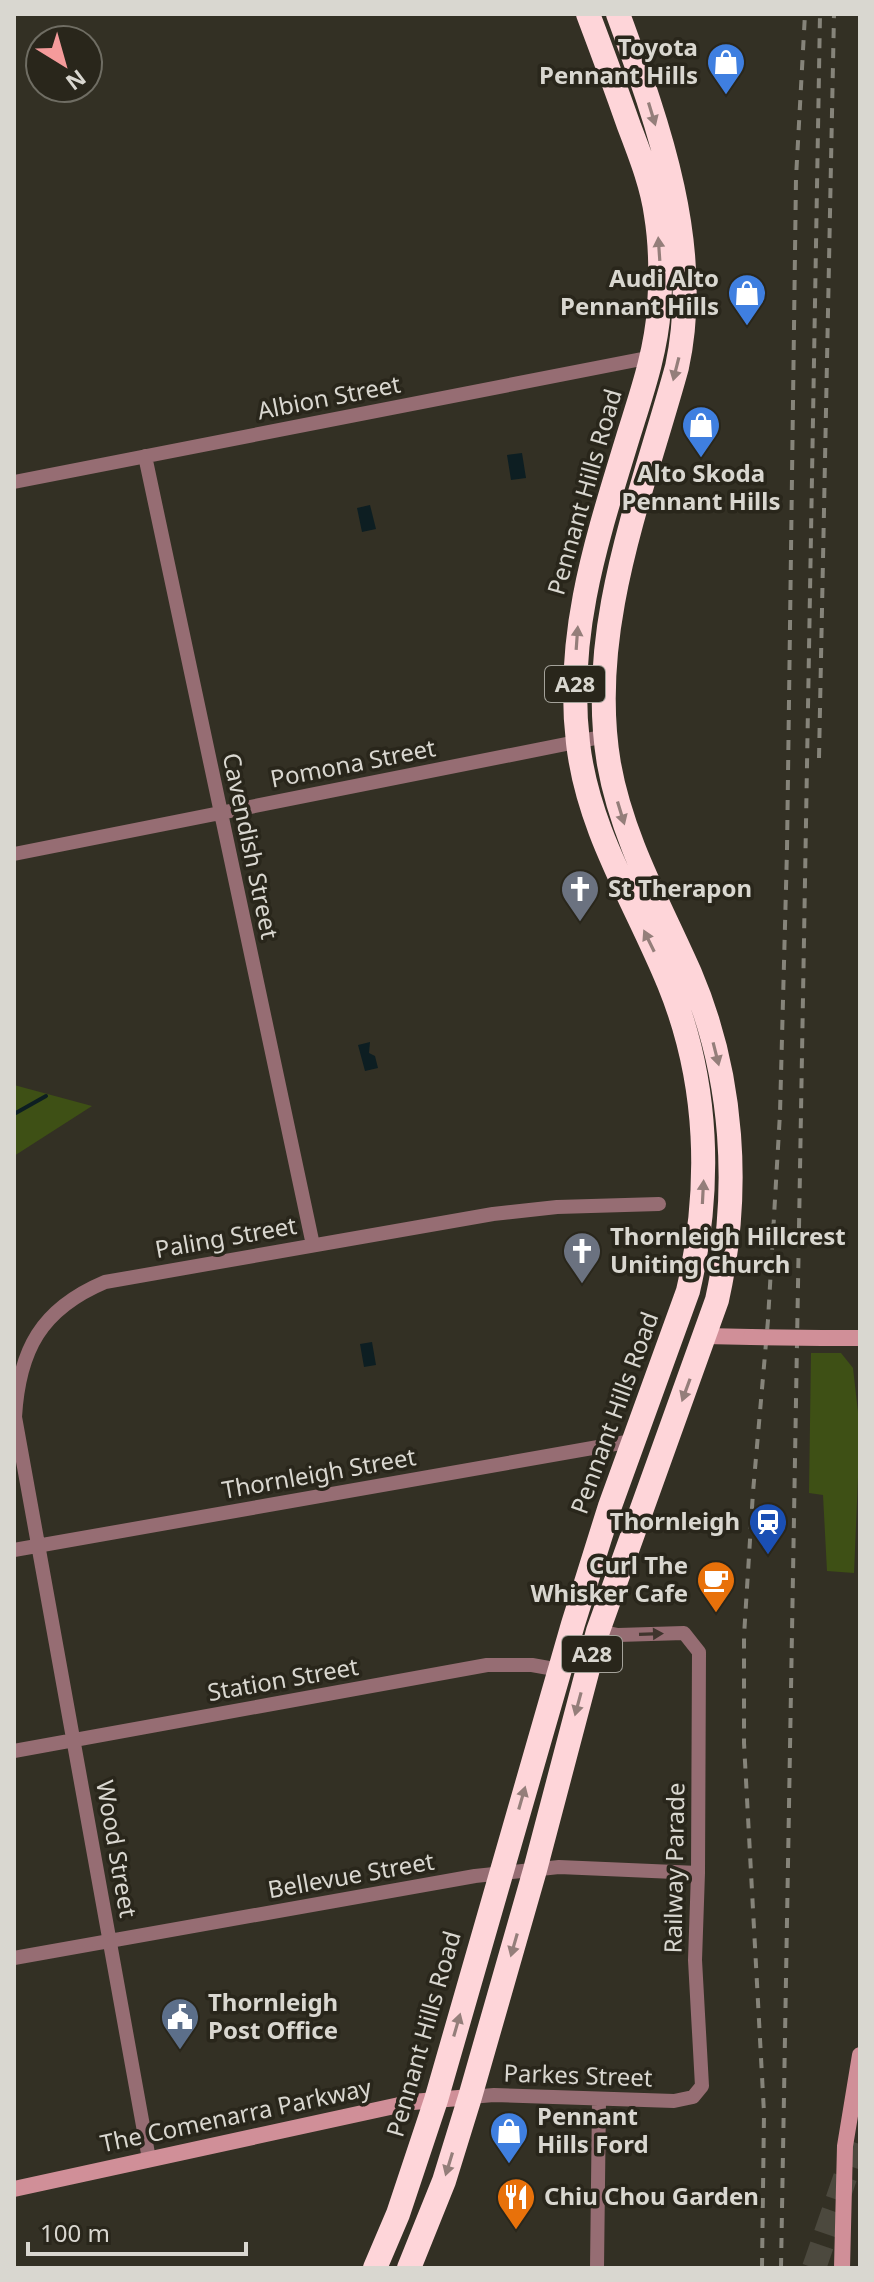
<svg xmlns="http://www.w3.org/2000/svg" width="874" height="2282" viewBox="0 0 874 2282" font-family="'Noto Sans',sans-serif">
<rect width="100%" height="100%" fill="#333024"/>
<!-- green -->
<path fill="#3e5015" d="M 14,1085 L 92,1106 L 14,1156 Z
M 811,1353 L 841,1353 L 853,1368 L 860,1430 L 854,1573 L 827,1571 L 823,1495 L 809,1493 Z"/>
<!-- water -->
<path fill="#0d1e22" d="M 522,453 L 526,478 L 511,480 L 507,455 Z
M 370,505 L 376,529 L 362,532 L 357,508 Z
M 370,1042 L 369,1053 L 375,1056 L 378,1068 L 365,1071 L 358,1045 Z
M 372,1342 L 376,1365 L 364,1367 L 360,1344 Z"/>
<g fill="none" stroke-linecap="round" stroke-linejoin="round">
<!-- stream -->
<path stroke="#0d1e22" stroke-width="4" d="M 14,1114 L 46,1096"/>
<!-- highway-tunnel -->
<path stroke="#4c493e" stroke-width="24" stroke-dasharray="24 12" stroke-linecap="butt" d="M 814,2268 L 860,2134"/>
<!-- street -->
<path stroke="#966d73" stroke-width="14" d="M 145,456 L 313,1245
M 14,482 L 652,357
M 14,854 L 606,736
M 14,1550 L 632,1441
M 14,1751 L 487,1665 L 532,1665 L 560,1670
M 14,1958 L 475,1876 L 559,1867 L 698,1873
M 470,2097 L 494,2095 L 674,2101 L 693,2097 L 702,2086 L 695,1960 L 698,1873 L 699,1652 L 684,1633 L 618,1635 L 598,1631
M 149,2159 L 15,1417 C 19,1350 41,1309 105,1282 L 493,1214 L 557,1207 L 659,1204
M 597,2268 L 599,2100"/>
<!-- secondary -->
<path stroke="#d08f98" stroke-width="16" d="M 705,1336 L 751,1337
M 822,1338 L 860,1338
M 14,2189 L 413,2102 L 470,2097
M 842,2268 L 845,2146 L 860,2055"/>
<!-- highway -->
<path stroke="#fed5d9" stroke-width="24" d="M 375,2268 L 398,2214 L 436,2100 L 573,1624 L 610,1506 L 688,1291 C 712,1188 709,1082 669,984 C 636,903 588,831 578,743 C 565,634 597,539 628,437 C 641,395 656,353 659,308 C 661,278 661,245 656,215 C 652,185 640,155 629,126 C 616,89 602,51 588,14
M 409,2268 L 444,2181 L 470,2097 L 535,1870 L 598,1631 L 717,1300 C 741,1192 734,1076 690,973 C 660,905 622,838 609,764 C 586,629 642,495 677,367 C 703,247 659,126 618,14"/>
<!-- rail -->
<path stroke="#86847a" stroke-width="4" stroke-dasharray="10 10" stroke-linecap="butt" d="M 819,758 L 834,14
M 762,2268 L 764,2113 L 744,1743 L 744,1636 L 753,1492 L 768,1320 L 780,1113 L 787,850 L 796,178 L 805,14
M 781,2268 L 820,14"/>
<!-- secondary-bridge -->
<path stroke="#d08f98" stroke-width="16" d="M 751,1337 L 822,1338"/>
</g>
<!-- one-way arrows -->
<defs><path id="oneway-solid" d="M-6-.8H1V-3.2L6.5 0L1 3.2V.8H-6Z" transform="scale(2)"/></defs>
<g fill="#947e7a">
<use href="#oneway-solid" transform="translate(652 114) rotate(73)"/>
<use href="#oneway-solid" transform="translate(659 249) rotate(-94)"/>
<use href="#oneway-solid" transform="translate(676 369) rotate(104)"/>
<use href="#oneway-solid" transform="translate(577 638) rotate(-86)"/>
<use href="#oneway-solid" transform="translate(621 813) rotate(73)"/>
<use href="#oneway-solid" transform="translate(649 941) rotate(-116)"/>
<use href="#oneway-solid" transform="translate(716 1054) rotate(76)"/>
<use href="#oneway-solid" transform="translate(703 1192) rotate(-87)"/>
<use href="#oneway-solid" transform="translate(686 1390) rotate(110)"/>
<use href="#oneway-solid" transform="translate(578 1704) rotate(105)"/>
<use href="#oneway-solid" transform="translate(522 1798) rotate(-74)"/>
<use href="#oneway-solid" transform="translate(514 1945) rotate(106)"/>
<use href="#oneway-solid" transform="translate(457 2025) rotate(-74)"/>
<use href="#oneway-solid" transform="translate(449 2164) rotate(107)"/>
</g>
<use fill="#3f342d" href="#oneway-solid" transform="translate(651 1634) rotate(-2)"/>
<!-- icons -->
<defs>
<g id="shop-pin" transform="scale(2)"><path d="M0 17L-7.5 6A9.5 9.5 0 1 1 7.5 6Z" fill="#3f7fe0" stroke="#29261b"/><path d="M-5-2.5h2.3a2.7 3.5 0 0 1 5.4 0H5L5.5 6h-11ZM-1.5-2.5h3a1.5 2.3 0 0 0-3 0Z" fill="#fff"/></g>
<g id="church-pin" transform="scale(2)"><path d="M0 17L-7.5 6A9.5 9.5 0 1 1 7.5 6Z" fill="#6b7280" stroke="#29261b"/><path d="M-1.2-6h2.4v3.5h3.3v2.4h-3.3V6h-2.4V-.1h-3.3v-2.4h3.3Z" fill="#fff"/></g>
<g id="station-pin" transform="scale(2)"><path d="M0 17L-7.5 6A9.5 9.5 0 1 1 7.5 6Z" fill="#1a4fb4" stroke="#29261b"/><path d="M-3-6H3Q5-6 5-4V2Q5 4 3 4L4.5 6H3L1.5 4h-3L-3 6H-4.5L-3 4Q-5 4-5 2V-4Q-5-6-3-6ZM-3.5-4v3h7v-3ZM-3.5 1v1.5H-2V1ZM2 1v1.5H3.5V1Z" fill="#fff"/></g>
<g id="cafe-pin" transform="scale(2)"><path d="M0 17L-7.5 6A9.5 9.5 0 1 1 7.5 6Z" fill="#e8710a" stroke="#29261b"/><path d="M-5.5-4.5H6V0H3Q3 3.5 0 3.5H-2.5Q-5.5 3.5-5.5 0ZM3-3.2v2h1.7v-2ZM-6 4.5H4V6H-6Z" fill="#fff"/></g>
<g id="civic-pin" transform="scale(2)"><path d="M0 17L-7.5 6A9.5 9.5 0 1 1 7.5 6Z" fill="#5c6f8a" stroke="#29261b"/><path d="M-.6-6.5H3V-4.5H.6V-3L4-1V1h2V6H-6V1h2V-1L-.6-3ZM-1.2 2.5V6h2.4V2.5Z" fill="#fff"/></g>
<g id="restaurant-pin" transform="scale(2)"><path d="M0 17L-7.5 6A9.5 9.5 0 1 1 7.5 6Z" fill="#e8710a" stroke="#29261b"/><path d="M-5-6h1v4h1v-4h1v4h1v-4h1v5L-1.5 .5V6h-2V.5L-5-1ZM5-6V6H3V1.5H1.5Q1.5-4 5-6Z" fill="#fff"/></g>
</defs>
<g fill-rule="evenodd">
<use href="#shop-pin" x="726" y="62"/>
<use href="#shop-pin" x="747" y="293"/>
<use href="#shop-pin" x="701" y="425"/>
<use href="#church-pin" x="580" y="889"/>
<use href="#church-pin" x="582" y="1251"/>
<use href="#station-pin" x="768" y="1522"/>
<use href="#cafe-pin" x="716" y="1580"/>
<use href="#civic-pin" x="180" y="2017"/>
<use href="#shop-pin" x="509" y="2131"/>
<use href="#restaurant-pin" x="516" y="2197"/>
</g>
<g text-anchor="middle" stroke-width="7" stroke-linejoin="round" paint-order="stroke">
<!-- shield labels -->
<g fill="#29261b" stroke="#a4a29a" stroke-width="2">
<rect x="545" y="666" width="60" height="36" rx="6"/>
<rect x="562" y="1636" width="60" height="36" rx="6"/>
</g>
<g font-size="22" font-weight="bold" fill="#d9d7d0">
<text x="575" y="692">A28</text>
<text x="592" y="1662">A28</text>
</g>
<!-- poi labels -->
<g font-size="24" font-weight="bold" fill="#d9d7d0" stroke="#29261b" text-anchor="start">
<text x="698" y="56" text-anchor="end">Toyota<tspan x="698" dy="28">Pennant Hills</tspan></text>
<text x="719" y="287" text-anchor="end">Audi Alto<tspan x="719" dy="28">Pennant Hills</tspan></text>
<text x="701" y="482" text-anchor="middle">Alto Skoda<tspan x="701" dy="28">Pennant Hills</tspan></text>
<text x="608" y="897">St Therapon</text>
<text x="610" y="1245">Thornleigh Hillcrest<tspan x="610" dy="28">Uniting Church</tspan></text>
<text x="740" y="1530" text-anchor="end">Thornleigh</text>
<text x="688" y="1574" text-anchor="end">Curl The<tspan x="688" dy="28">Whisker Cafe</tspan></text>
<text x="208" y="2011">Thornleigh<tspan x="208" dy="28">Post Office</tspan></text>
<text x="537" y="2125">Pennant<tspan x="537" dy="28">Hills Ford</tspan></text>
<text x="544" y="2205">Chiu Chou Garden</text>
</g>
<!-- street labels -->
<g font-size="24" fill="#d9d7d0" stroke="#29261b">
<text transform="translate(329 398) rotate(-11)" y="8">Albion Street</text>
<text transform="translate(585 492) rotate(-74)" y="8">Pennant Hills Road</text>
<text transform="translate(353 764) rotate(-11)" y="8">Pomona Street</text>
<text transform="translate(250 846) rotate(78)" y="8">Cavendish Street</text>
<text transform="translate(226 1238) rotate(-10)" y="8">Paling Street</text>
<text transform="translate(615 1413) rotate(-70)" y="8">Pennant Hills Road</text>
<text transform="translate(319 1474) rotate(-10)" y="8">Thornleigh Street</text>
<text transform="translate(283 1680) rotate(-10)" y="8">Station Street</text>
<text transform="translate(116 1849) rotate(80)" y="8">Wood Street</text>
<text transform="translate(675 1868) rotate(-89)" y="8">Railway Parade</text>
<text transform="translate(351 1876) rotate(-10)" y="8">Bellevue Street</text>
<text transform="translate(424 2034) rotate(-74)" y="8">Pennant Hills Road</text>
<text transform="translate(578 2076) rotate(2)" y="8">Parkes Street</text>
<text transform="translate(236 2116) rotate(-12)" y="8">The Comenarra Parkway</text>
</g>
</g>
<!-- border -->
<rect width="874" height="2282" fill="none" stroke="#d9d7d0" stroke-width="32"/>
<!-- north arrow -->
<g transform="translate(64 64) rotate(143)"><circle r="38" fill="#29261b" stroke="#6f6d63" stroke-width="2"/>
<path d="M0-6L14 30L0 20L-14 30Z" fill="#f59b9b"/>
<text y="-12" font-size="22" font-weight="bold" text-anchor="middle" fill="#d9d7d0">N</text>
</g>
<!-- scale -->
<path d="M28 2242v12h218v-12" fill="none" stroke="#d9d7d0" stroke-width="4"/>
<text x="40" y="2242" font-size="24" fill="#d9d7d0" stroke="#29261b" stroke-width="6" paint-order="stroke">100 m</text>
</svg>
